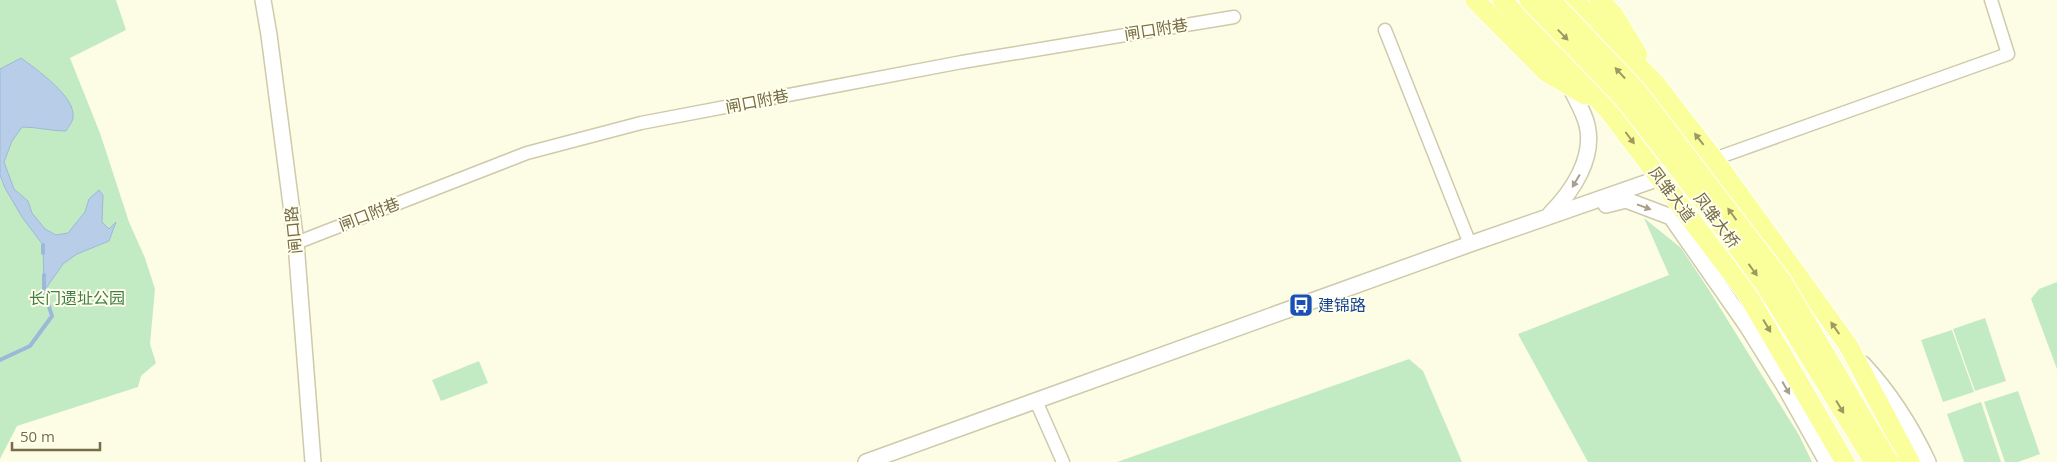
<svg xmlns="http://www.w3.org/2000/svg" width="2057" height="462" viewBox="0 0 2057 462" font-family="'Open Sans','Noto Sans SC',sans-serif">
<rect width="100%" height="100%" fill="#fdfde5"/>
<!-- green -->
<path fill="#c3ebc3" d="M 0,0 L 116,0 L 126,30 L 70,58 L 100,133 L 129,222 L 145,258 L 155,289 L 150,344 L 156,363 L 141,376 L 138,387 L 17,426 L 0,459 Z
M 1644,218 L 1681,248 L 1709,290 L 1799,435 L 1812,462 L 1588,462 L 1518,334 L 1669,275 Z
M 2057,282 L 2057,369 L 2031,299 L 2039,289 Z
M 1985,318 L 2006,381 L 1975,391 L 1953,329 Z
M 1952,330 L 1974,392 L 1943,402 L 1921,340 Z
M 1409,359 L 1423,371 L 1462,462 L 1117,462 Z
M 479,361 L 488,383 L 441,401 L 432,380 Z
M 2018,391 L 2040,454 L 2018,462 L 2005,462 L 1984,402 Z
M 1981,402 L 2001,462 L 1964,462 L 1947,414 Z"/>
<!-- water -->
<path fill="#b8cde8" stroke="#9eb8da" d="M 21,58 C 36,69 76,97 73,117 C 73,122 68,127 66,131 C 51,131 37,127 22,127 L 12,141 L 4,162 L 14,189 L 28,201 L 32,213 L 45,229 L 56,235 L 68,233 L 85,212 L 89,199 L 99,190 L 103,195 L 102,222 L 109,229 L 116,222 L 109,241 L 77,254 L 63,264 L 44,291 L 43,245 L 22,217 L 5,188 L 0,175 L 0,69 Z"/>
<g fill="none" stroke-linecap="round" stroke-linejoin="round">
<!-- stream -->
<path stroke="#9eb8da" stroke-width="4" d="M 43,245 L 43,253
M 0,360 L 30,346 L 52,316 L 44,291 L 44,275"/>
<!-- minor casing -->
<g stroke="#cfcaab" stroke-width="15">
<path id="minor" d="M 1385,30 L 1470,244
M 1714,159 L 2008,54 L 1991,0
M 296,243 L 527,153 L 641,123 L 962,62 L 1234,17
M 1036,401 L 1063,462"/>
</g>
<!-- tertiary casing -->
<g stroke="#cfcaab" stroke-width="18">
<path id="tertiary" d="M 263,0 L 269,35 L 296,243 L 313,462
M 1606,205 L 1626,200 L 1679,220
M 1550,214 C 1572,192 1595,158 1587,125 C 1584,112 1575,98 1570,86
M 1671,217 L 1747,326 L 1785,387 L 1827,462
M 1863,364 C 1890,393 1911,426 1928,462
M 866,462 L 1470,244 L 1714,159"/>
</g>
<!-- primary casing -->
<g stroke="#fff" stroke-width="21">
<path id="primary" d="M 1475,0 L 1546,72 L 1585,95
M 1502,0 L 1608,110 L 1746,292 L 1845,462
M 1574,0 L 1656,84 L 1714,159 L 1848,345 L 1910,462
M 1599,0 L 1614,15 L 1638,55"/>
</g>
<!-- minor -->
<use href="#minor" stroke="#fff" stroke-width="12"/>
<!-- tertiary -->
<use href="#tertiary" stroke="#fff" stroke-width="15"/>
<!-- primary -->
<use href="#primary" stroke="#fafe9b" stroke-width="19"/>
<!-- primary-bridge casing -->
<g stroke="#fff" stroke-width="21" stroke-linecap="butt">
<path id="primary-bridge" d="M 1529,0 L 1624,99 L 1715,216 L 1767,288 L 1874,462
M 1551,0 L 1637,91 L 1782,281 L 1889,462"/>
</g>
<!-- primary-bridge -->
<use href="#primary-bridge" stroke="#fafe9b" stroke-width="19"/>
</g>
<!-- one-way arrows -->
<defs><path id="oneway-solid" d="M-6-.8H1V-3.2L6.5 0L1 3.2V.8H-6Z" transform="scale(1.25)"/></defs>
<g fill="#9e9862">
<use href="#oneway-solid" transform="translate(1563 35) rotate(46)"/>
<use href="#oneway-solid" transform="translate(1620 73) rotate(-133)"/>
<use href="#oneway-solid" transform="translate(1630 138) rotate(53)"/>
<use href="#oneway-solid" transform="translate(1699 139) rotate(-128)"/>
<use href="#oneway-solid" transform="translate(1732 214) rotate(-126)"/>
<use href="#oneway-solid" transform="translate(1753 270) rotate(54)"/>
<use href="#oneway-solid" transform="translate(1767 326) rotate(59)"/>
<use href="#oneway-solid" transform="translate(1835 328) rotate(-125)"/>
<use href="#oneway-solid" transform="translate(1840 407) rotate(59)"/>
</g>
<g fill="#a79f89">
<use href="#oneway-solid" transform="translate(1576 181) rotate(121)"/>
<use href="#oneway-solid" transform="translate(1644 207) rotate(20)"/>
<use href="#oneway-solid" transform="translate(1786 388) rotate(60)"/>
</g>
<!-- icons -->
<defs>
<g id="bus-square" transform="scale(1.25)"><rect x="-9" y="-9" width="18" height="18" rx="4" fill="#1a4fb4" stroke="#ffffec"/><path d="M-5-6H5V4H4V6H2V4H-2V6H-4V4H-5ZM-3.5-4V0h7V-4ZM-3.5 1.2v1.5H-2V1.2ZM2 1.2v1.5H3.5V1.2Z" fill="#fff"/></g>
</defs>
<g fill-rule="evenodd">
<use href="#bus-square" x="1301" y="305"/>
</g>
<g text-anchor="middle" stroke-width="4" stroke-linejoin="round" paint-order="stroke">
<!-- street labels -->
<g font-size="16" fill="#776c49" stroke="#ffffec">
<text transform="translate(1156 29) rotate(-9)" y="6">闸口附巷</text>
<text transform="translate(757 101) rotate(-11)" y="6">闸口附巷</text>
<text transform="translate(1672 194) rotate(53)" y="6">凤雏大道</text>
<text transform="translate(369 214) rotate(-21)" y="6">闸口附巷</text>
<text transform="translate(1717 220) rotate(53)" y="6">凤雏大桥</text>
<text transform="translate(293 230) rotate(-96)" y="6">闸口路</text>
</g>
<!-- park labels -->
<g font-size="16" fill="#417e48" stroke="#ffffec">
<text x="77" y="304">长门遗址公园</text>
</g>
<!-- transit labels -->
<g font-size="16" fill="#164399" stroke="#ffffec" text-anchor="start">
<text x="1318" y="311">建锦路</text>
</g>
</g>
<!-- scale -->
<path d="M12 442v8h88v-8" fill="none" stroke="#776c49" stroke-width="2.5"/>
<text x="20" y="442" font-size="15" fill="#776c49" stroke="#ffffec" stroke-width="4" paint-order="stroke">50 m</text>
</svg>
